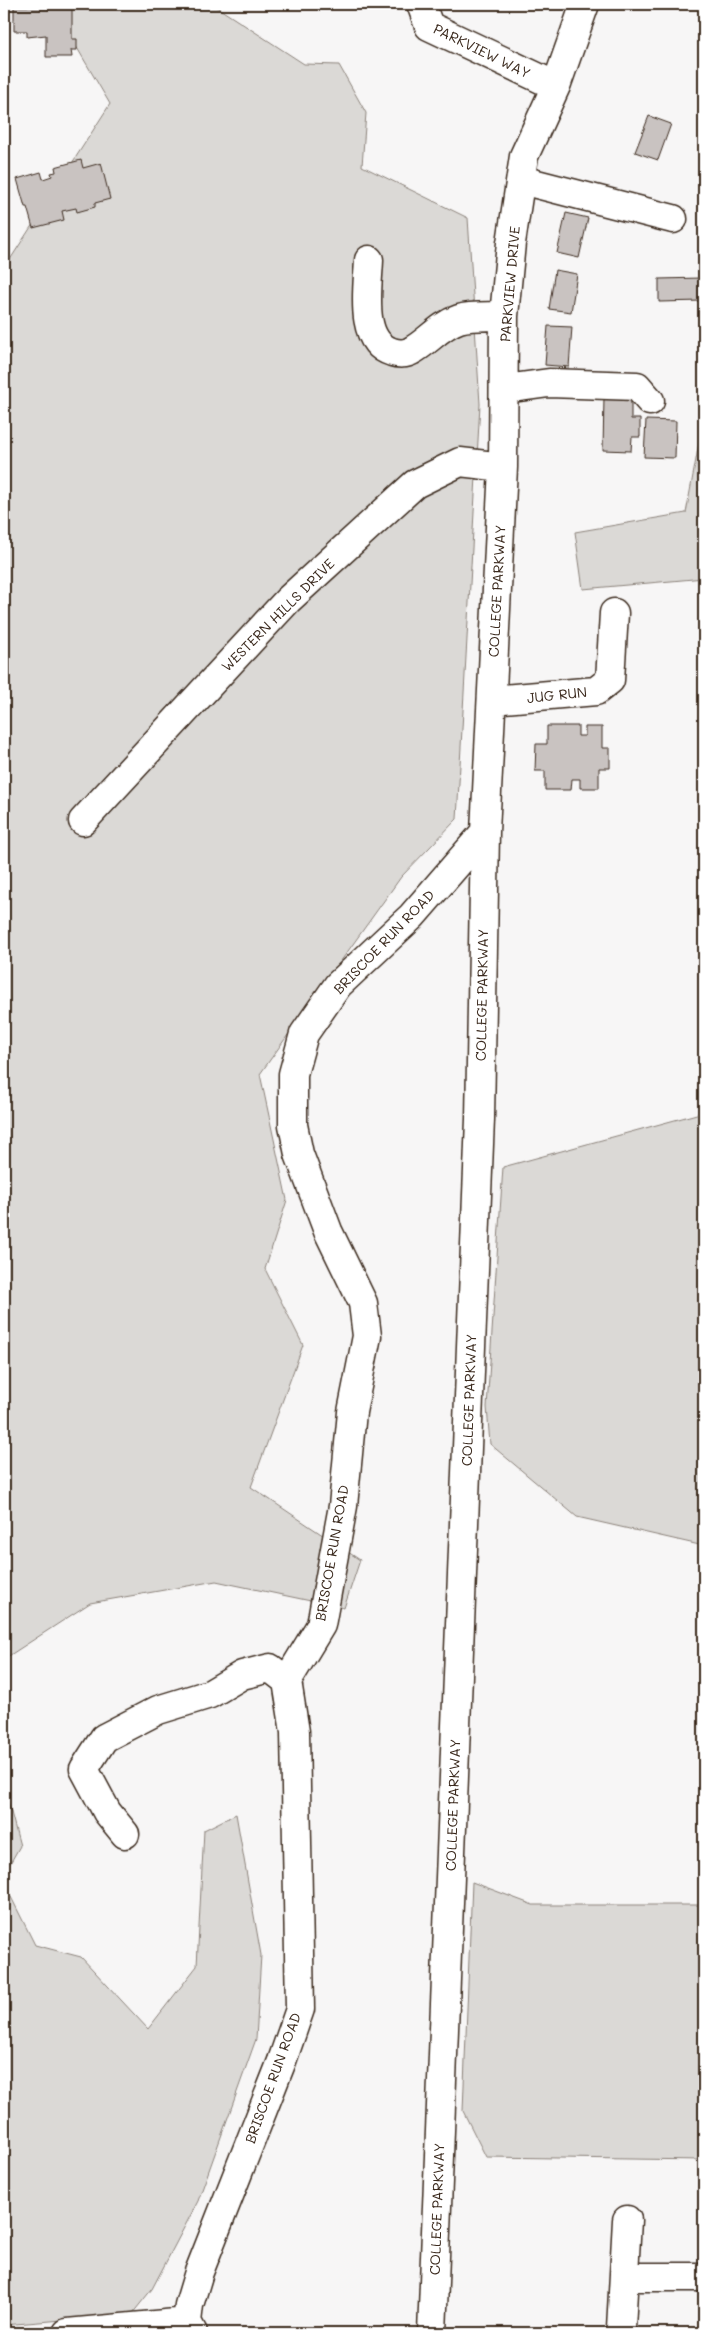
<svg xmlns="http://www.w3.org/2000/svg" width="708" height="2337" viewBox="0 0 708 2337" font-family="Mali,sans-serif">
<rect width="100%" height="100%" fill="#f7f6f6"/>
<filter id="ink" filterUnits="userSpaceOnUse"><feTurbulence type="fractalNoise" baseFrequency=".02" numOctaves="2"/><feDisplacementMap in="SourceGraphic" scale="10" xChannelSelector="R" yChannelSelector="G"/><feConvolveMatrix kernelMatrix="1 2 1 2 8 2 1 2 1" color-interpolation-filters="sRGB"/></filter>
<g filter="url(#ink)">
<!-- green -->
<path fill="#dbd9d6" stroke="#8b827a" d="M 57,4 L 212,4 L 304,64 L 339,65 L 366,113 L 362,166 L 468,218 L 480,404 L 457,819 L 401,877 L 260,1074 L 287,1200 L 265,1269 L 303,1345 L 251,1487 L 360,1560 L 344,1608 L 216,1581 L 90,1603 L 4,1659 L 4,269 L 110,104 L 76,46 Z
M 704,416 L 704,578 L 583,589 L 575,532 L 686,513 Z
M 704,1112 L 704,1546 L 577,1517 L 490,1444 L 487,1407 L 503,1167 Z
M 4,1786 L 20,1846 L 4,1874 Z
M 236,1814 L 261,1955 L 256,2039 L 198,2201 L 152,2289 L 132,2314 L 4,2325 L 4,1883 L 35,1945 L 81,1957 L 148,2029 L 197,1966 L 204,1830 Z
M 472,1882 L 533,1905 L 704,1905 L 704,2160 L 486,2157 L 463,2111 Z"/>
<!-- building -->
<path fill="#c9c3c1" stroke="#3b2a1e" d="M 28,4 L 72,4 L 72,39 L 77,39 L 77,50 L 71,50 L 72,57 L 46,57 L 46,35 L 27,37 L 27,31 L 14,31 L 14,6 L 28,6 Z
M 649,116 L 671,124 L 658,160 L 635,152 Z
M 81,160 L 83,168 L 101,163 L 110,199 L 95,203 L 95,207 L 77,212 L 76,208 L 62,211 L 64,220 L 33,228 L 27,207 L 25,207 L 17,179 L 41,172 L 43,179 L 52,176 L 51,173 L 56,172 L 55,167 Z
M 566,213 L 588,218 L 579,258 L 557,253 Z
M 555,270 L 577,274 L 571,312 L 549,309 Z
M 701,278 L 702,301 L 659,302 L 659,279 Z
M 548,326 L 572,327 L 569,367 L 545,365 Z
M 604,397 L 631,398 L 631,419 L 640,419 L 640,437 L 632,437 L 631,451 L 603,450 Z
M 646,420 L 676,421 L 675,458 L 644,457 Z
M 547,726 L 578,726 L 578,736 L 585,736 L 585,727 L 602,727 L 602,748 L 610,748 L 610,768 L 599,768 L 599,788 L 580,788 L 580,779 L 572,779 L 571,790 L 545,790 L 545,771 L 535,771 L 536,744 L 547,744 Z"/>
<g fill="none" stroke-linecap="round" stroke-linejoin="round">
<!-- minor casing -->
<g stroke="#3b2a1e" stroke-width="31">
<path id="minor" d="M 421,4 L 429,26 L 556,86
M 521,180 L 673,219
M 369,260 C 368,287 358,342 392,352 C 398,354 406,354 411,351 C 428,342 440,325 459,319 C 472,315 490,317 504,316
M 505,389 L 549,383 L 637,386 L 650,401
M 492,700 L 596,691 L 610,680 L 614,613
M 83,821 L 288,600 L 415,484 L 460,462 L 503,467
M 125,1834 L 107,1812 L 84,1769 L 104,1738 L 158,1710 L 210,1694 L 242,1675 L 270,1668 L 287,1681
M 624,2277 L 704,2277
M 67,2333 L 187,2322
M 193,2333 L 187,2322 L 189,2305 L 199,2272 L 282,2061 L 300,2009 L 295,1732 L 287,1681 L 321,1625 L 343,1506 L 352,1412 L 367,1336 L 363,1303 L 328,1231 L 299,1154 L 293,1125 L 293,1074 L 304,1034 L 338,985 L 412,916 L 485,832
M 432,2333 L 480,1119 L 485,832 L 503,467 L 504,316 L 511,243 L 524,156 L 556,86 L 585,4
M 619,2333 L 621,2328 L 627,2220"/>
</g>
<!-- minor -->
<use href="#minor" stroke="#fff" stroke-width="28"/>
</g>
</g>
<g text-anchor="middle" stroke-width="4" stroke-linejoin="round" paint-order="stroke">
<!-- street labels -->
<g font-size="14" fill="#3b2a1e" stroke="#fff">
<text transform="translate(482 51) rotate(26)" y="5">PARKVIEW WAY</text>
<text transform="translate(510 284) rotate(-85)" y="5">PARKVIEW DRIVE</text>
<text transform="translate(497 591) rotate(-87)" y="5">COLLEGE PARKWAY</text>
<text transform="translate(278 615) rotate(-45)" y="5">WESTERN HILLS DRIVE</text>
<text transform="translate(557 695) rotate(-6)" y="5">JUG RUN</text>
<text transform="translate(384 942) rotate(-46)" y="5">BRISCOE RUN ROAD</text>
<text transform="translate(482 995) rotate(-89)" y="5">COLLEGE PARKWAY</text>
<text transform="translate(469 1400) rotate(-88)" y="5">COLLEGE PARKWAY</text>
<text transform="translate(332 1553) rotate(-80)" y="5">BRISCOE RUN ROAD</text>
<text transform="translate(453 1805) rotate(-88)" y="5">COLLEGE PARKWAY</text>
<text transform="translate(273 2078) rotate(-70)" y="5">BRISCOE RUN ROAD</text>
<text transform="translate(437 2209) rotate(-88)" y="5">COLLEGE PARKWAY</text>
</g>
</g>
<!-- margin -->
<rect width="708" height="2337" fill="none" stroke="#fff" stroke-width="20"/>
<rect x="10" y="10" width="688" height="2317" fill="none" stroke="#3b2a1e" stroke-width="2" filter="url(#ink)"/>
</svg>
